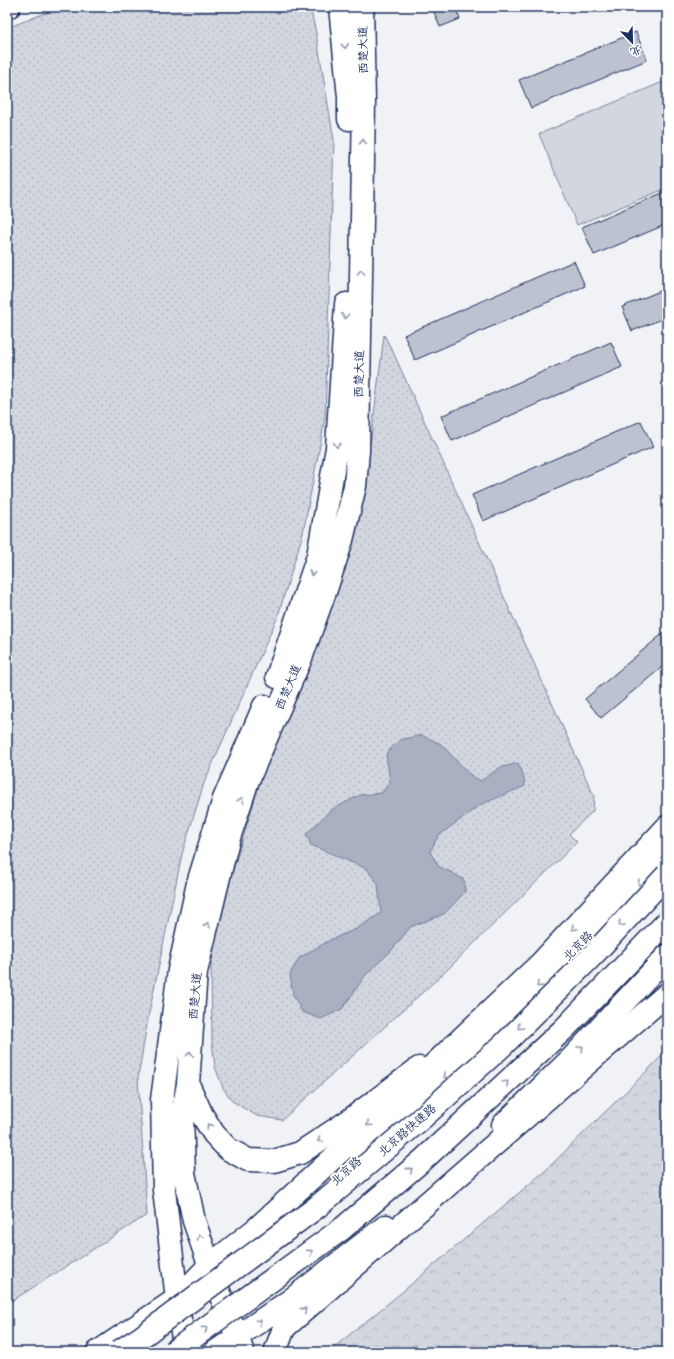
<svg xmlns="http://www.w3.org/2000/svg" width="674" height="1359" viewBox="0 0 674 1359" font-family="'Patrick Hand','LXGW WenKai TC',sans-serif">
<defs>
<pattern id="grass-dots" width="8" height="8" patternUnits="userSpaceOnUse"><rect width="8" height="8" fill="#d2d6df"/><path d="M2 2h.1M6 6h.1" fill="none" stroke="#b4b8c2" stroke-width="1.8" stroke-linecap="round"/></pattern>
<pattern id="forest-crowns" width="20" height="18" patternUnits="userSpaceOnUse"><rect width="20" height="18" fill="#d2d6df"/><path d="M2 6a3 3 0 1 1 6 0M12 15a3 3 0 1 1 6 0" fill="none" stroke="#b4b8c2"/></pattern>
</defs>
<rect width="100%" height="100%" fill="#f1f2f5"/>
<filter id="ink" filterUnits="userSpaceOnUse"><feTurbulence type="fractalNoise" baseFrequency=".025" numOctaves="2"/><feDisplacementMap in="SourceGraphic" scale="8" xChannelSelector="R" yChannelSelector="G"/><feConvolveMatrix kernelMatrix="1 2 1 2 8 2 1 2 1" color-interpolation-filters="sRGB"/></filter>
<g filter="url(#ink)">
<!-- grass -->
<path fill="url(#grass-dots)" stroke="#76829e" d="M 61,7 L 310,7 L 316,33 L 334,140 L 325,419 L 303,533 L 278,616 L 204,783 L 182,854 L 148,1018 L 138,1078 L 147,1215 L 7,1304 L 7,28 Z
M 384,335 L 393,352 L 594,796 L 593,811 L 569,834 L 577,842 L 445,972 L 282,1120 L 257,1116 L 232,1101 L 223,1088 L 215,1067 L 212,1041 L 211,968 L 216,926 L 263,772 L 346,562 L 371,439 Z"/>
<!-- forest -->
<path fill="url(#forest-crowns)" stroke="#76829e" d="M 667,1050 L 667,1352 L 331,1352 L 333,1348 L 401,1293 L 546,1170 L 653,1065 Z"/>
<!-- garden -->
<path fill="#d2d6df" stroke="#76829e" d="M 663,82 L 667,91 L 667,188 L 577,225 L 539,134 Z"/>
<!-- water -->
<path fill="#a8b0c2" stroke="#707c9a" d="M 421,735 L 441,744 L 470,775 L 481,781 L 499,768 L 518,763 L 523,774 L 525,786 L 480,805 L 438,836 L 430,852 L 439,867 L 451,872 L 464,880 L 465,892 L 444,914 L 410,927 L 392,950 L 365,976 L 342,1009 L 321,1019 L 302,1012 L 293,995 L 290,974 L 299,958 L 332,939 L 356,929 L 381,913 L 378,884 L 367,869 L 311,845 L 306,834 L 331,810 L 360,795 L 382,793 L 390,781 L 386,754 L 399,740 Z"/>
<!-- building -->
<path fill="#bcc2d0" stroke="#1b2f5e" d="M 432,7 L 455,7 L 460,19 L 440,27 Z
M 636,32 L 647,60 L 531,108 L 519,80 Z
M 667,191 L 667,224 L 594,255 L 582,227 Z
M 574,261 L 585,286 L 415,360 L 404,335 Z
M 667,288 L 667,317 L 632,331 L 622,307 Z
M 611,342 L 622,367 L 452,441 L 441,416 Z
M 641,421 L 653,447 L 483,521 L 472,495 Z
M 667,630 L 667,663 L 601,718 L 585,699 Z"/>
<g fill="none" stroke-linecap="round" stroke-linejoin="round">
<!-- secondary casing -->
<g stroke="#1b2f5e" stroke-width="23">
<path id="secondary" d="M 7,8 L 10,7"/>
</g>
<!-- primary casing -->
<g stroke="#1b2f5e" stroke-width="25">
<path id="primary" d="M 340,7 L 349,97 L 349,119
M 277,677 L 318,556 L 337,448 L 346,304
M 188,1084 L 202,1115 L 214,1134 L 228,1149 L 248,1160 L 274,1161 L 300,1153 L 347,1122 L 419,1068
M 503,1125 L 571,1059 L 667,956
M 362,1156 L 512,1013 L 667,855
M 177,1299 L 164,1190 L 162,1100 L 179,970 L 198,883 L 224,799 L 264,706
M 98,1352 L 174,1301
M 215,1352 L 292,1299 L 386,1226
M 243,1352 L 213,1276 L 194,1221 L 184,1173 L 182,1116 L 188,1084 L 196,972 L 227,844 L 248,780 L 301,658 L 326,589 L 342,540 L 355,486 L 358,451 L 364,102 L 362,7"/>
</g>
<!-- highway casing -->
<g stroke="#1b2f5e" stroke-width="25">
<path id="highway" d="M 185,1352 L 177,1299 L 210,1265 L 256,1229 L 407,1090 L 541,963 L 667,827
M 275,1352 L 284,1328 L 667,994"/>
</g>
<!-- secondary -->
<use href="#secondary" stroke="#fff" stroke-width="20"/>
<!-- primary -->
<use href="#primary" stroke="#fff" stroke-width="22"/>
<!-- highway -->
<use href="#highway" stroke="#fff" stroke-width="22"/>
<!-- highway-bridge casing -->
<g stroke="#1b2f5e" stroke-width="25" stroke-linecap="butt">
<path id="highway-bridge" d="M 118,1352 L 140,1338 L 317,1207 L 422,1118 L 503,1045 L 592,956 L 667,875
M 173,1352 L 343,1228 L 424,1159 L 564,1029 L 667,922"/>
</g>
<!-- highway-bridge -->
<use href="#highway-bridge" stroke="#fff" stroke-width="22"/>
</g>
<!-- one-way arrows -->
<defs><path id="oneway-chevron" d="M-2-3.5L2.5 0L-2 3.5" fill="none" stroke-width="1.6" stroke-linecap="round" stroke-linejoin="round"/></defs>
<g stroke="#8d97ae">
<use href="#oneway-chevron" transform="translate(345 46) rotate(84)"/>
<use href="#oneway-chevron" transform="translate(363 142) rotate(-89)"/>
<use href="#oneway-chevron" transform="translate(361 272) rotate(-89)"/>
<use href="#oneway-chevron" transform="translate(345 316) rotate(93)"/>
<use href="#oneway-chevron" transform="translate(337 445) rotate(95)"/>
<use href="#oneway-chevron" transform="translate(312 573) rotate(108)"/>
<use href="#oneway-chevron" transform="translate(241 800) rotate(-72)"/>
<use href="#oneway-chevron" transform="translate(640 883) rotate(135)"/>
<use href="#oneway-chevron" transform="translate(621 924) rotate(133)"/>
<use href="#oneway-chevron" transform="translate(207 925) rotate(-77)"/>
<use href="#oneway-chevron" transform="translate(574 928) rotate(133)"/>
<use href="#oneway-chevron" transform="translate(539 985) rotate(135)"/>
<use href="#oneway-chevron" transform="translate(520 1027) rotate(135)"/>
<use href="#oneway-chevron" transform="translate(581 1048) rotate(-47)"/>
<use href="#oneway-chevron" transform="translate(190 1054) rotate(-86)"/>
<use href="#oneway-chevron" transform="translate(446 1076) rotate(136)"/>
<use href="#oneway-chevron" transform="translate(506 1083) rotate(-43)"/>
<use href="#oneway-chevron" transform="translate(369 1124) rotate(138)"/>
<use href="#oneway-chevron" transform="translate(209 1126) rotate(-124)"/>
<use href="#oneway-chevron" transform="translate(320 1140) rotate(146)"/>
<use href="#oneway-chevron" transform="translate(410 1170) rotate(-41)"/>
<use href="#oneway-chevron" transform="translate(200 1237) rotate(-110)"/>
<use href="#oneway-chevron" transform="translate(310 1252) rotate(-36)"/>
<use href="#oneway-chevron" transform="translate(304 1310) rotate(-41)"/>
<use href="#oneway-chevron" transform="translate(259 1322) rotate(-34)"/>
<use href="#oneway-chevron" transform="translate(205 1329) rotate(-36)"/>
</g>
</g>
<g text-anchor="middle" stroke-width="4" stroke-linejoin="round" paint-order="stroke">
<!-- street labels -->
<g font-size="12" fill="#1b2f5e" stroke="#fff">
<text transform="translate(363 50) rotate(-91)" y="4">西楚大道</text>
<text transform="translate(359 374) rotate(-89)" y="4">西楚大道</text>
<text transform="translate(288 687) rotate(-67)" y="4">西楚大道</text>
<text transform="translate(578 946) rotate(-45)" y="4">北京路</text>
<text transform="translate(195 996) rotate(-85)" y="4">西楚大道</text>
<text transform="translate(407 1130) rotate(-41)" y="4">北京路快速路</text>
<text transform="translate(346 1171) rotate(-42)" y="4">北京路</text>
</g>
</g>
<!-- margin -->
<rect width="674" height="1359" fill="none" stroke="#fff" stroke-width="24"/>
<rect x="12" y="12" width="650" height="1335" fill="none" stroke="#1b2f5e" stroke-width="1.5" filter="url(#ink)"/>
<!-- north arrow -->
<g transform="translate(632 42) rotate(157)" stroke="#ffffff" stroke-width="3" paint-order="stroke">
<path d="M0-3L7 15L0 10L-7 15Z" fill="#1b2f5e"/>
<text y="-6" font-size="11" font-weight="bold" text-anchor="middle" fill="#1b2f5e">北</text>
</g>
</svg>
